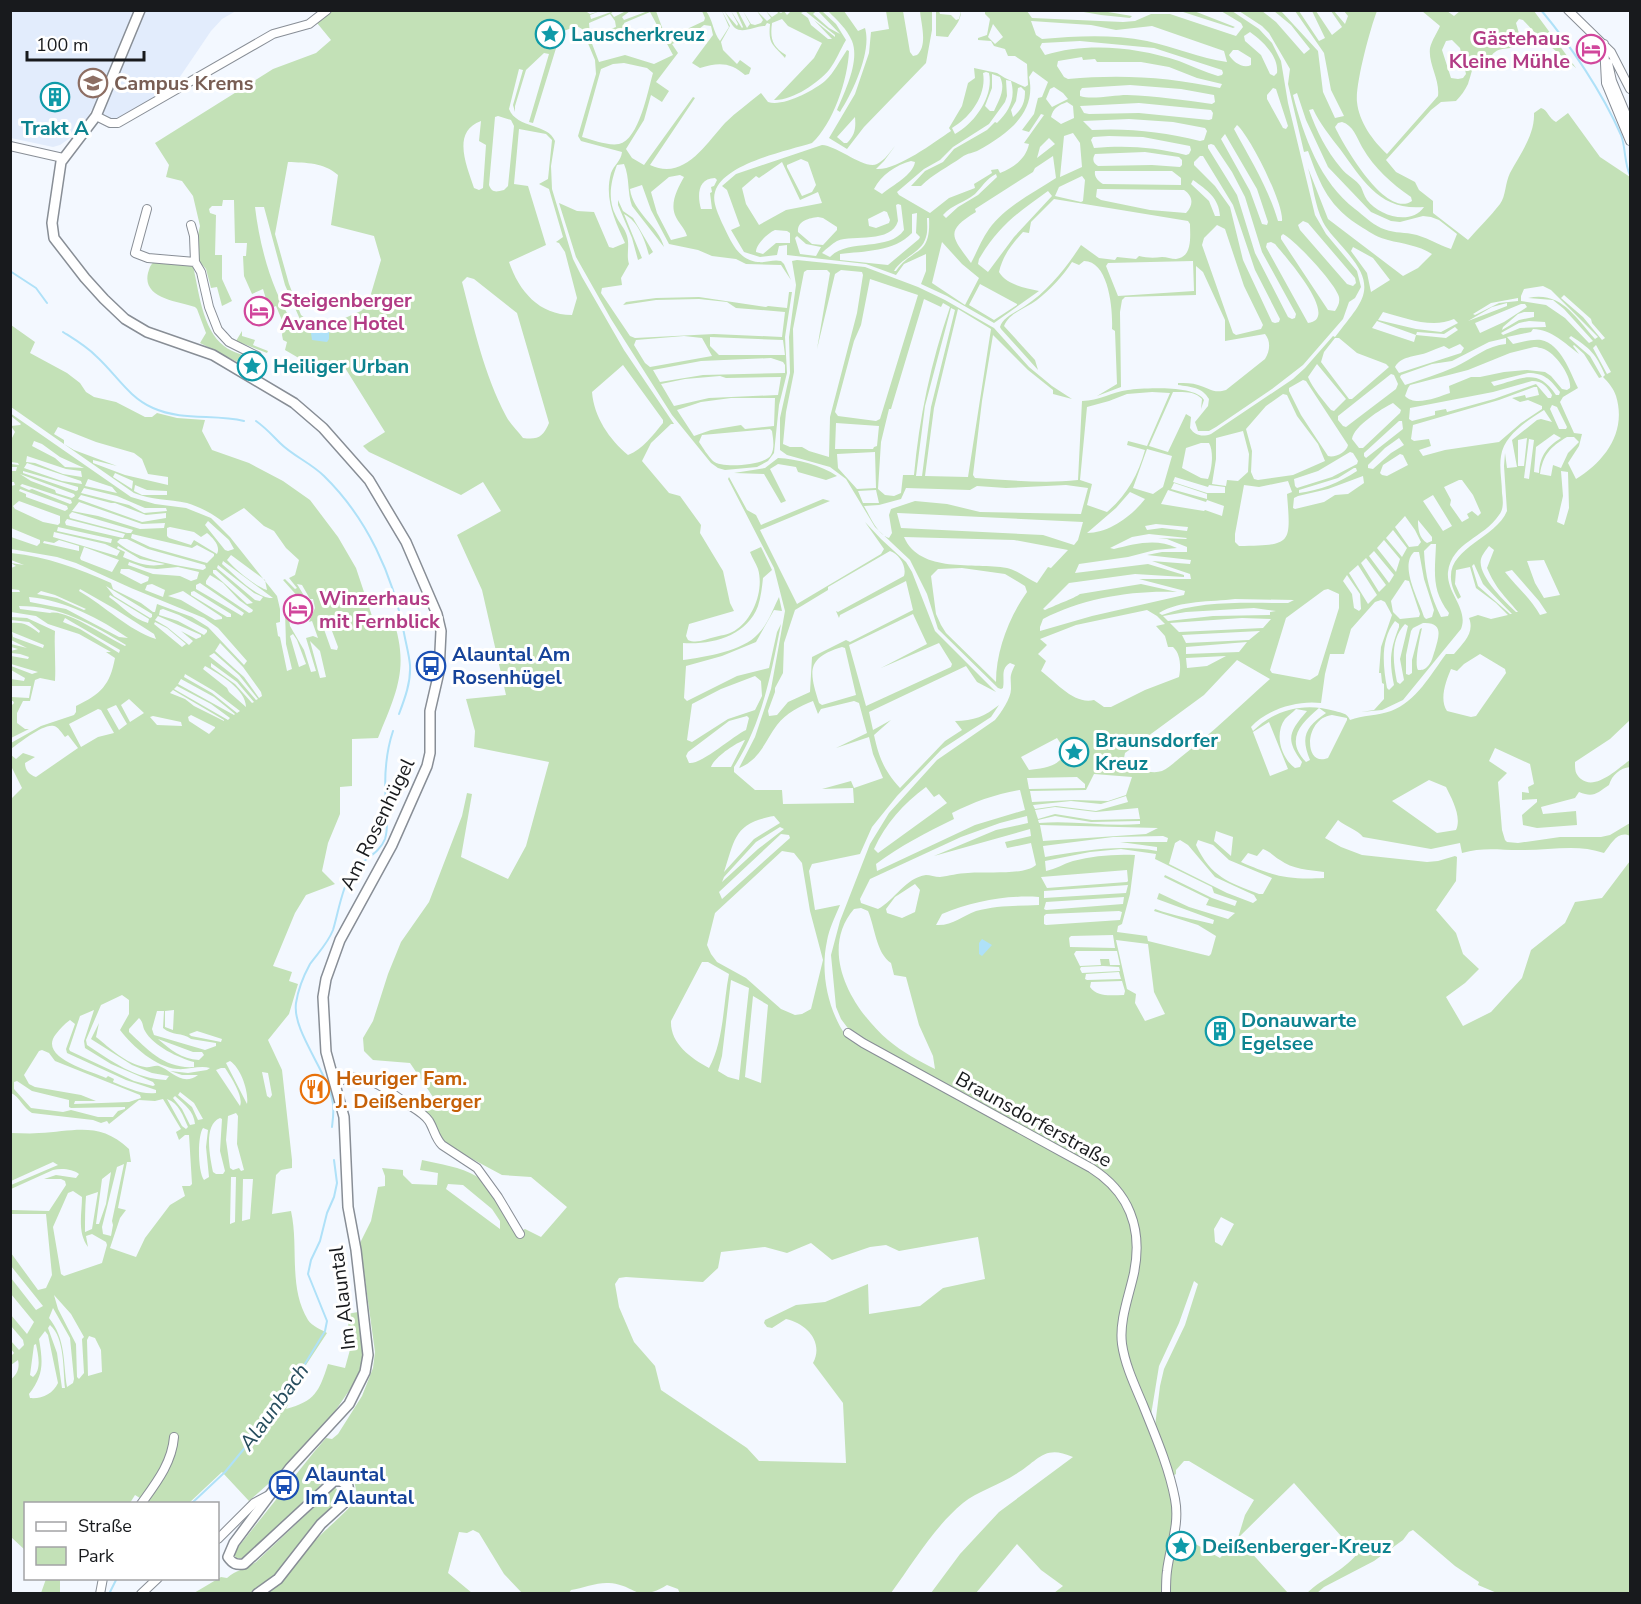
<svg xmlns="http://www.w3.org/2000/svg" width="1641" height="1604" viewBox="0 0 1641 1604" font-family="'Nunito Sans',sans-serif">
<rect width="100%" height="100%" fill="#f3f8ff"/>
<!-- built -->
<path fill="#e2ecfc" d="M 11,11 L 236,11 L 222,19 L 211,31 L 171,90 L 117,120 L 111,120 L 92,109 L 80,131 L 60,145 L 53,147 L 11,138 Z"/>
<!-- green -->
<path fill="#c3e1b7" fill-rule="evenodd" d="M 589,10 L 587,12 L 590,14 L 600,11 L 590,15 L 591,19 L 614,11 L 611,13 L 614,17 L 626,11 L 630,11 L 622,17 L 624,20 L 648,11 L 656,11 L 663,30 L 670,37 L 704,21 L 705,18 L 702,11 L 706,11 C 713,20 713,32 720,41 L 729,27 L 722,11 L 730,26 L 721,42 L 723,50 L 737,64 L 740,60 L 751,68 L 749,74 L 745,75 C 731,62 718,62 700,68 L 692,63 L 713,35 L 711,26 L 704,25 L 689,37 L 672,44 L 678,53 L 656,82 L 669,91 L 662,102 L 651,95 L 644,120 L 626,149 L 632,158 L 644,165 L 693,97 L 695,98 L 650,165 C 684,181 705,145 725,123 C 736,112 749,103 761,93 L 768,102 C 783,107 813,91 825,81 C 834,73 840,60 847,50 L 849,51 C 848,79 833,124 812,143 C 786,151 723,164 715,192 C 712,202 718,213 722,223 C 730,239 737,260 758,262 C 766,263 773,259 781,261 L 784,264 L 791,280 L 781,265 L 746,264 L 736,259 L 712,256 L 698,250 L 669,244 L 651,210 L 642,185 L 630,189 C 633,213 659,226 664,247 L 632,206 C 627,192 630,178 624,164 L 617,165 C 611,181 607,199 616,216 C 619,223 625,228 627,236 C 630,246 626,254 629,264 L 621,278 L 622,285 L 602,288 L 601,293 L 630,336 L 635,338 L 714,334 L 782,337 L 785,312 L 736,308 L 727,302 L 699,299 L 656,300 L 623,305 L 626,302 L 656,298 L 699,297 L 766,307 L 768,306 L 787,308 L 789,292 L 792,292 L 785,337 L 787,373 L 779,405 L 774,453 L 768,461 L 757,467 L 725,470 L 718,468 L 711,463 L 672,415 L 611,319 L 576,257 L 559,203 L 577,211 L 594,212 L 609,247 L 613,248 L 625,243 C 615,220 604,199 611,173 C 614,165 621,161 622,152 L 581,141 L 578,136 L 596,74 L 595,60 L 582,29 L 577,26 L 561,32 L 533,123 L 529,122 L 549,54 L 544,53 L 526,70 L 515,106 L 515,112 L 513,105 L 523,70 L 519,69 L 509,109 C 517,129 548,123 555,141 L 551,166 L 552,189 L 573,259 L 582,277 L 624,350 L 674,424 L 671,424 L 651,443 L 642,461 L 669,493 L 680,496 L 701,525 L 700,533 L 723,571 L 730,603 L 734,611 L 689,624 L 686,636 L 688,640 C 697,644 706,639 715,637 C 723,635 731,634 737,629 C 754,617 764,589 758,569 C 756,563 752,558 750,552 L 761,547 L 772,570 L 763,578 C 762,587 761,597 758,606 C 747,636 712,645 683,643 L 683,660 C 705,657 743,651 758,634 C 768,624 773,609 779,597 L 782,611 L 774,610 L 756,642 L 722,656 L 686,666 L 684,698 L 687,701 L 737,676 L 769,668 L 777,632 L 781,624 C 771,674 762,724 734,767 L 734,772 L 755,790 L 782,790 L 783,804 L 854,803 L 853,788 L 822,789 L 851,781 L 854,788 L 883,778 L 873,754 L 869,737 L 836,748 L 867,733 L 859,703 L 854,701 L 821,709 L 818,714 L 813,701 C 800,706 786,713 777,725 C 765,741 760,760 739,768 L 755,737 L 771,689 L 785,611 L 774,568 L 728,479 L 729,477 L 747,510 L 756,515 L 761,525 L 823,499 L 830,501 L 760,530 L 797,604 L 881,554 L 884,549 L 865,522 L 881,539 L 906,562 L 912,572 L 935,631 L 996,692 L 977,682 L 966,666 L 869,712 L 873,730 L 891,720 L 874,735 C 879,758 884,770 900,788 L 945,741 L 962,730 L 955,721 C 974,721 985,716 999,705 L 991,717 L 942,749 L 897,796 L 872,827 L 860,854 L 812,864 L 809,871 L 815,910 L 840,905 C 835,917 829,929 827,941 C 820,973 828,1010 846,1036 L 850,1031 L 841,1019 L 836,1007 L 831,955 L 840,921 L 870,844 L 889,813 L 937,760 L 995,720 C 1001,713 1011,698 1011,689 C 1011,677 1009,677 1015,665 L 1010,663 C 1000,669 1005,678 1003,688 L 1001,689 L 998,688 L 938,629 L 927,594 L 910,560 L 875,527 L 846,479 L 830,467 L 787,455 L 780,450 L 780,418 L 790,373 L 789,337 L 796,285 L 792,261 L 797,260 L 865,267 L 918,287 L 945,300 L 994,328 L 1029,367 L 1052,386 L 1072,399 L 1053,394 L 1053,390 L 1028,370 L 993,335 L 982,401 L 973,475 L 975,478 C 1009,480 1044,484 1078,480 L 1082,401 C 1099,401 1112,392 1128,390 C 1143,388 1196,385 1204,400 L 1201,409 L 1202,399 C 1195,391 1183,392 1173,392 L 1149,446 L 1168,452 L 1186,414 L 1191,417 L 1190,428 C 1195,436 1203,437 1211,434 L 1293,379 L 1305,368 L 1333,336 L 1335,337 C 1361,302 1380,290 1346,251 C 1338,241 1328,232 1323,222 C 1315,206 1313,185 1308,168 L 1328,219 L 1403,276 L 1418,268 L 1432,254 C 1418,245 1403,244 1388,240 C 1379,238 1371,233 1363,228 C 1329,207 1321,187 1308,151 L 1304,152 L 1288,84 L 1290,69 L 1269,33 L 1262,26 L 1239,11 L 1262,11 L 1276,22 L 1304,54 L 1310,49 L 1291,25 L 1274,11 L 1281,11 L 1318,51 L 1323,92 L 1335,118 L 1344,116 L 1331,90 L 1324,53 L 1295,11 L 1299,11 L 1319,41 L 1325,38 L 1312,11 L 1316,11 L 1332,35 L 1342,27 L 1331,11 L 1334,11 L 1345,24 L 1348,16 L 1344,11 L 1377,11 C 1370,29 1355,85 1357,102 C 1359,122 1373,141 1387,154 L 1438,96 C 1440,79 1428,64 1430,48 C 1432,40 1437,33 1440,26 L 1422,11 L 1447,11 L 1454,16 L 1460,11 L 1534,11 L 1576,68 L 1538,36 L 1523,20 L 1519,19 L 1516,23 L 1522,44 C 1512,51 1500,45 1492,55 C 1473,55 1473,70 1468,84 C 1465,90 1461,96 1456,101 L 1441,102 L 1431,110 L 1386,160 L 1396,172 L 1415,182 L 1419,190 L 1433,201 L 1433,213 L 1468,240 C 1478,228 1490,217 1500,204 C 1506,196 1505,183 1510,173 C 1520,154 1535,135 1534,113 L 1541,108 C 1548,110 1549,119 1556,122 L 1568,113 L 1600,157 L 1630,177 L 1630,720 L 1610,739 L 1575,762 C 1575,770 1575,774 1581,779 C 1596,791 1618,768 1630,760 L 1630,767 C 1620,768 1612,775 1609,785 C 1597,793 1594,798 1579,792 L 1575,798 L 1541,807 L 1543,814 L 1576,811 L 1577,825 L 1537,828 L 1523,825 L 1522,815 L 1537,802 L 1537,799 L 1522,800 L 1522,792 L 1529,793 L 1528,787 L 1534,784 L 1530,764 L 1495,748 L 1489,761 L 1507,773 L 1498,782 L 1502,830 L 1505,840 L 1507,842 L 1518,843 L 1560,837 L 1601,837 L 1610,835 L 1630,823 L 1630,836 C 1618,830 1611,844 1604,853 C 1576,843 1548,851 1519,850 C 1499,850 1482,847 1462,853 L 1460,843 L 1431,849 L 1363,837 C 1358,830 1345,826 1338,820 L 1325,838 L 1341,847 L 1362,855 L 1427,862 L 1438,861 L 1455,856 L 1457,857 L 1456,881 L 1436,910 L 1456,933 L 1463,954 L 1479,969 L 1465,983 L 1446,997 L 1463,1026 L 1491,1012 L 1522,978 L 1531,950 L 1565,923 L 1575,902 L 1602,898 L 1630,861 L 1630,1593 L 1497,1593 L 1478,1585 L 1479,1582 L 1455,1566 L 1413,1530 L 1409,1532 L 1403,1540 L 1374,1561 L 1324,1587 L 1317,1593 L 1307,1593 C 1324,1577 1341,1573 1357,1554 L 1294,1483 L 1238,1538 L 1288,1593 L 1169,1593 L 1169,1572 L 1178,1534 L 1220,1558 L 1238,1538 L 1245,1515 L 1254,1500 L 1189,1461 L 1184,1461 L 1176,1470 L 1176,1474 L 1171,1477 L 1155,1426 L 1160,1386 L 1164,1369 L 1185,1325 L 1198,1284 L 1194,1281 L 1179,1323 L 1159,1366 L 1151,1415 L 1119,1333 L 1172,1498 L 1174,1511 L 1163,1593 L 1054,1593 L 1063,1586 L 1041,1570 L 1017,1544 L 976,1593 L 931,1593 L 960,1554 L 999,1512 L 1073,1457 C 1044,1444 1039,1460 1016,1474 C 1001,1484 976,1492 963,1503 C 934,1527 913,1563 891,1593 L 680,1594 L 678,1589 L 667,1585 C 635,1604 637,1585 609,1583 C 598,1582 583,1588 571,1590 L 569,1593 L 522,1593 L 504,1574 L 479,1533 L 473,1530 L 467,1533 L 459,1532 L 448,1573 L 472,1593 L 194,1593 L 221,1577 L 227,1578 C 236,1570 246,1569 256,1562 L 332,1490 L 335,1488 L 339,1490 L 342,1495 L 306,1535 L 316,1540 C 324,1530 355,1506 357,1496 C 357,1492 355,1485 354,1481 L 344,1473 L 330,1474 L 301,1507 L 242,1558 L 236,1558 L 234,1555 L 239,1546 L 314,1452 L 326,1438 L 332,1439 L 338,1434 L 362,1396 L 373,1368 L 375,1352 L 360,1243 L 371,1221 L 378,1187 L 385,1186 L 385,1176 L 382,1168 L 403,1170 L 403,1175 L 412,1184 L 437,1185 L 438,1173 L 420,1170 L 422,1160 C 440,1164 461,1167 476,1176 C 490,1184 507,1219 515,1234 L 525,1229 L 541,1237 L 567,1207 L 531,1177 L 502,1175 L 450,1147 L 440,1139 L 431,1117 L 419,1107 L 433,1097 L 410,1063 L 373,1060 L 364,1051 L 363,1038 L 373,1021 L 388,974 L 401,942 L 429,902 L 462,816 L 467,793 L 472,794 L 461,857 L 508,879 L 526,846 L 549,762 L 474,747 L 475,731 L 466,699 L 506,695 L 482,590 L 457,535 L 501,511 L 483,482 L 461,495 L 369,452 L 363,446 L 385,432 L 342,363 L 309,364 L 285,350 L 287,342 L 283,340 L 282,335 L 284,325 L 276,306 L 269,309 L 263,289 L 252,294 L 244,276 L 243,256 L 246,256 L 247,243 L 235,243 L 234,200 L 223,200 L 222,206 L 212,206 L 209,209 L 210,213 L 216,215 L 215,255 L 222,255 L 222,279 L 232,301 L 222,306 L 217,287 L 211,288 L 206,269 L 199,261 L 199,248 L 196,244 L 200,226 L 193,196 L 182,181 L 166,177 L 169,165 L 155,143 L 273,69 L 316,53 L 331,40 L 317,23 L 331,11 ZM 650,12 L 673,55 L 654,64 L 625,55 L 599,62 L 591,41 L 625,27 L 624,23 ZM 610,14 L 615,21 L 616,27 L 593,36 L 590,35 L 589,23 ZM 1452,40 L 1460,48 L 1466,74 L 1463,78 L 1458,79 L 1451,78 L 1442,50 L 1446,41 ZM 624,63 L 647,68 L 653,73 C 648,90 639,140 619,144 C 608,146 593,140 582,137 L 601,69 L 613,64 ZM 1297,93 L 1306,120 L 1328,167 L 1371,212 L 1391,221 L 1400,222 L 1423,216 L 1431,217 L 1439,220 L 1457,234 L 1451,249 C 1438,245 1425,236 1412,234 C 1401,232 1392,233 1381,228 C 1371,223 1364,216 1355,209 C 1320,182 1304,137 1293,95 ZM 1313,109 C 1320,124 1330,136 1340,149 C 1363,180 1379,211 1424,207 C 1411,226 1379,216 1367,200 C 1364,196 1363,191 1361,187 C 1357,180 1346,175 1341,168 C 1326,150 1317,132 1309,110 ZM 498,116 L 511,120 L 514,126 L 508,186 L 504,190 C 496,192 492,193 489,185 L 495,117 ZM 481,121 L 479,141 L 486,145 L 483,188 L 479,190 L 474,188 C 467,166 451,132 481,121 ZM 1342,122 C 1353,125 1357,138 1362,147 C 1375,169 1391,183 1411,197 L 1412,201 C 1386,219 1344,146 1335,127 L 1338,123 ZM 519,129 L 546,134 L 552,140 L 548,179 L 539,184 L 549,189 L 563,237 L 556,242 L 559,243 L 565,252 L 577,298 L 572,315 C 539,315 519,291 509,262 L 546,245 L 528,186 L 514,184 ZM 288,162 C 307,163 323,162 338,175 L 331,225 L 374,236 L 381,260 L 368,304 L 361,311 L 345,318 L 310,322 L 301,315 L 289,284 L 275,234 ZM 680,175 L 684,177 C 678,188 670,202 675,215 C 678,223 685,228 687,236 L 671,240 L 657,213 L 651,192 L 669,177 ZM 715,178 L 717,180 L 714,186 L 711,187 L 712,192 L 710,193 L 712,209 L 701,209 C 697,195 698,178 715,178 ZM 255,207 L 264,207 L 285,285 L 302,324 L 295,326 C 272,292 260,248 255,207 ZM 1353,247 L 1373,258 L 1390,280 L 1371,292 L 1367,273 L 1351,251 ZM 807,270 L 827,270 L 830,273 L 817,349 L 835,274 L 841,270 L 862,272 L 863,275 L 857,313 L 830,417 L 829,457 L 809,451 L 802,447 L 790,447 L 783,444 L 786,412 L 794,372 L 793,329 L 804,272 ZM 467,277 L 474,279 L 517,313 L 549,423 C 543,437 538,440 523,438 C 518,431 510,424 506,416 C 484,374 474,328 462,282 ZM 870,279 L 918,295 L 880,419 L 876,421 L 838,416 L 835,412 L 854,341 L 861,325 ZM 1543,286 L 1551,290 L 1598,337 L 1595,339 C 1575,317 1561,291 1528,298 L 1553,300 L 1564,309 L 1593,341 L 1589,343 L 1565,318 L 1546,305 L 1521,301 L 1521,296 L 1524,289 ZM 1564,295 L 1591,319 L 1592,323 L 1605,338 L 1602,340 L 1583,317 L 1561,298 ZM 1518,298 L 1518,301 L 1499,303 L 1475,315 L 1473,314 L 1491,303 ZM 924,299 L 941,307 L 943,303 L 950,307 C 931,362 919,418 914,475 L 903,475 L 901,493 L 894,496 L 885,495 L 878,489 L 881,442 L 889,409 L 891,409 ZM 1507,303 L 1507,306 L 1468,321 L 1492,307 ZM 1521,304 L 1525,304 L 1527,307 L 1504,322 L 1480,333 L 1475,323 ZM 951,308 L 955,310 L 931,407 L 922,476 L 916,476 L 925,406 ZM 958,309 L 991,329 L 968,477 L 925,476 L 934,408 ZM 1383,312 C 1405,318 1432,329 1454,319 L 1458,323 L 1441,332 L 1416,329 L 1378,320 ZM 1524,312 L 1534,312 L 1534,317 L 1519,320 L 1502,330 L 1503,327 L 1518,314 ZM 1377,321 L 1416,335 L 1414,342 L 1372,328 ZM 1529,321 L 1545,322 L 1546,327 L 1520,328 L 1503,335 L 1501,333 L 1519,323 ZM 1455,327 L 1458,330 L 1446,338 L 1416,335 L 1417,332 L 1444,334 ZM 1533,329 C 1551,329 1566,344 1579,354 L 1573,346 L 1574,345 L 1584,354 L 1599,378 L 1602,377 L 1590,356 L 1569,338 L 1571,336 C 1590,348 1596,354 1605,375 L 1603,377 C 1608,382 1614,389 1616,396 C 1627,432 1605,461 1576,479 L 1568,463 L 1579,446 L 1582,434 L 1574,433 L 1560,402 L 1563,397 L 1578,388 C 1570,372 1561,344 1541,340 C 1532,339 1522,342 1513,344 L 1507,337 L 1531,332 ZM 684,336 L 702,338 L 712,356 L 650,367 L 645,363 L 634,345 L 636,340 ZM 710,337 L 783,340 L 785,355 L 719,355 L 710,346 ZM 1335,338 L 1339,338 L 1357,353 L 1386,364 L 1389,367 L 1352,399 L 1349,399 L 1321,362 L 1324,352 ZM 1506,338 L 1506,344 C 1488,345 1472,359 1455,367 C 1439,374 1422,379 1405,385 L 1400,377 L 1401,375 L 1432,364 L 1452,361 L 1489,342 ZM 1460,344 L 1464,348 L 1461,353 L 1399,373 L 1395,367 C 1401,356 1414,357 1426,353 C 1432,351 1437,348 1444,346 L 1449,349 ZM 1596,345 L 1611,372 L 1607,374 L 1593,348 ZM 1534,347 C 1536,347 1542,348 1544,349 C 1555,353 1572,376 1570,388 L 1567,390 L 1562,389 L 1551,376 L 1545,372 L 1527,370 L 1504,372 L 1480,377 L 1471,377 L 1449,386 L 1450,393 C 1438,397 1415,407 1405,396 L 1408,388 L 1410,385 L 1468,370 L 1510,353 ZM 771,358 L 783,362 L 785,365 L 785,373 L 703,375 L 660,382 L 653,370 L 701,361 ZM 1317,364 L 1346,399 L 1334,411 L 1331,410 C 1323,400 1313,389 1308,377 ZM 623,365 L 663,420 L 663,423 C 653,435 643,449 628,455 C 609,439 594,417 592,392 ZM 1528,373 C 1544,373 1550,379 1560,392 L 1559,395 L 1556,395 C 1537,367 1522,379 1494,386 L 1491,382 ZM 1391,374 L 1394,375 L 1398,384 L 1396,389 L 1346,427 L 1343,426 L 1338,420 L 1338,416 ZM 720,376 L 726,378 L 781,377 L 778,395 L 709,398 L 674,406 L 661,384 L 685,379 ZM 1303,380 L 1306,381 L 1348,445 C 1347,452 1335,458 1328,456 L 1301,415 L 1289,391 L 1289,388 ZM 1532,381 C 1543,381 1547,387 1552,395 L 1551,398 L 1548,398 L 1536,384 L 1494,399 L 1447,412 L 1446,409 L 1435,411 L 1435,415 L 1412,421 L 1409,419 L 1410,408 L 1493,392 ZM 1534,387 L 1537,387 L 1539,395 L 1526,398 L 1525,395 L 1512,398 L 1520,402 L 1528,400 L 1542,406 L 1542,409 L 1521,423 L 1499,442 L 1445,450 L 1423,456 L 1419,450 L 1431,446 L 1429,439 L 1414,441 L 1411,439 L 1413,425 L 1499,400 ZM 1152,392 L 1170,393 L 1147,446 L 1128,441 L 1127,445 L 1145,450 C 1138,475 1127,495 1107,512 L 1087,505 L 1092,484 L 1080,480 L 1087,407 L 1109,401 L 1127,394 ZM 1283,394 L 1287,395 L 1297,416 L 1318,444 L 1325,461 L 1293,475 L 1258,480 L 1254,479 L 1251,472 L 1252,451 L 1246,429 L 1266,406 ZM 731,398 L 775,398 L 774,426 L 745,429 L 741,425 L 711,430 L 694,436 L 677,410 L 701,402 ZM 1393,403 L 1401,410 L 1400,413 L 1363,448 L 1359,448 L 1352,439 C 1354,426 1381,409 1393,403 ZM 1552,405 L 1557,407 L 1567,427 L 1566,429 L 1559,429 L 1550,409 ZM 1544,410 L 1552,422 L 1541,419 L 1537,420 L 1512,440 L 1517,467 L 1507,468 L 1505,453 L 1504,466 L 1507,511 C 1493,544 1430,550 1458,599 L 1461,597 L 1455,584 L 1456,570 L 1470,567 L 1476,588 L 1496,603 L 1508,615 L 1491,619 L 1478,615 L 1469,618 C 1475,633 1463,643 1454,654 L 1446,654 C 1431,674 1416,702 1391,711 C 1378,716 1362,715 1350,720 C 1347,713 1342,713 1335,711 C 1305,702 1275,709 1253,731 L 1251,727 C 1267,709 1298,700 1321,703 L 1325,674 L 1330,654 L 1344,654 L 1351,629 L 1375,602 L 1381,600 L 1385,602 L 1392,615 L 1381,647 L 1379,673 L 1381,673 L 1382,683 L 1384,684 L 1384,699 L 1374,710 L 1361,712 L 1382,710 L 1403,700 L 1461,629 C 1469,609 1446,593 1448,572 C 1452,542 1484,538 1499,515 C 1504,509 1503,500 1502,493 C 1502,481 1499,468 1501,456 C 1504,435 1528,420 1544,410 ZM 1399,421 L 1402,421 L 1403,429 L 1366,458 L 1364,456 L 1364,453 ZM 836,423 L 879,426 L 877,446 L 874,447 L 873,449 L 835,449 ZM 770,429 L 772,431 C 773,439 775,447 771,455 C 766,465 722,469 713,461 C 708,456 703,448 699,442 L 702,435 ZM 1243,431 L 1249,454 L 1248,472 L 1238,481 L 1227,480 L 1226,486 L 1212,484 L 1216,459 L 1216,438 ZM 1554,434 L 1561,438 C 1547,447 1540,455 1539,473 L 1534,472 L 1536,447 ZM 1567,437 L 1574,437 L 1579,442 L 1568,453 L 1561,468 L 1553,465 L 1551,476 L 1540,474 C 1543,455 1550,447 1567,437 ZM 1399,438 L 1404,445 L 1391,453 L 1373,469 L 1368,468 L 1368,465 L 1385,448 ZM 1527,438 L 1524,466 L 1518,466 L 1518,440 ZM 1529,439 L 1534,440 L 1529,479 L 1524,478 ZM 1201,443 L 1209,443 C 1214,452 1212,469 1208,479 L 1201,478 L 1182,468 L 1186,448 ZM 1147,449 L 1172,456 L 1163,487 L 1153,494 L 1133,488 ZM 875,452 L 876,488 L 857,489 L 838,468 L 837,454 ZM 1350,452 L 1353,453 L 1358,461 L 1357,464 L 1332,477 L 1297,488 L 1295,486 L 1294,479 L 1318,471 ZM 1400,454 L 1403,455 L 1408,465 L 1387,476 L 1382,475 L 1380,473 L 1383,465 ZM 1354,468 L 1356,468 L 1357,471 C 1339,483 1320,490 1299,493 L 1299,490 L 1338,478 ZM 1561,471 L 1568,472 L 1569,508 L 1564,525 L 1557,522 L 1563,496 ZM 1363,476 L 1364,483 L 1348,494 L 1335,495 L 1324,502 L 1295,509 L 1293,508 L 1294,498 L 1298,496 L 1328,489 ZM 1175,477 L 1208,487 L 1209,485 L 1225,487 L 1225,493 L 1207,493 L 1173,482 ZM 1459,480 L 1462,480 L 1473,495 L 1481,513 L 1478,516 L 1472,511 L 1467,514 L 1469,518 L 1462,522 L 1450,505 L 1451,500 L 1444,487 ZM 1288,481 L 1292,492 L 1287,494 C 1291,545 1292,545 1239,546 L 1235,542 L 1235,534 L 1244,485 L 1259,487 ZM 1174,483 L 1207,494 L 1207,499 L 1171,489 ZM 1066,485 L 1088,488 L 1081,514 L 980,512 L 947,504 L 915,501 L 891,509 L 889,515 L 892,533 L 889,538 C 877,534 870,516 864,506 L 879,505 L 901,499 L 906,488 L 970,490 L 977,486 L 1006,488 ZM 876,490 L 879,503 L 863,503 L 858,491 ZM 1168,490 L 1206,502 L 1207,500 L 1224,506 L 1222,516 L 1205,510 L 1204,511 L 1161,504 ZM 1130,492 L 1145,499 C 1132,516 1109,533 1087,533 L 1116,508 ZM 1433,495 L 1452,526 L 1443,531 L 1423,501 ZM 897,513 L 898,513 L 1083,522 L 1078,540 L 1074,545 L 1043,535 L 901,528 ZM 1405,516 L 1415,530 L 1421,542 L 1418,546 L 1409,547 L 1395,527 ZM 1418,520 L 1432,537 L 1432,541 L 1427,543 C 1419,538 1418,529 1418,520 ZM 1156,524 L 1188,527 L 1187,531 L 1162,528 L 1147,530 L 1145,526 ZM 1393,530 L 1407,548 L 1402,557 L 1386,538 ZM 1149,534 L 1187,538 L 1186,539 L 1158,538 L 1167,539 L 1187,547 L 1187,552 L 1162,552 L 1147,555 L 1191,560 L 1190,564 L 1152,561 L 1190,574 L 1191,579 L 1139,579 L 1185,591 L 1184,595 L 1092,616 L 1040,631 L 1040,627 L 1043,619 C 1083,598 1133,590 1177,592 L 1141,584 L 1080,594 C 1075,598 1053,606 1045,610 L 1043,609 L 1069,583 L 1135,574 L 1184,577 L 1184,575 L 1148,564 L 1075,573 L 1079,564 L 1128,557 L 1155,550 L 1177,548 C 1156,538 1135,544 1114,549 L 1110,548 L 1132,537 ZM 904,537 L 1014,540 L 1068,550 L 1051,568 L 1048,567 L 1037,583 C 1028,579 1017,570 1007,568 C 974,562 920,574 904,537 ZM 1384,540 L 1400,559 L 1396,572 L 1377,548 ZM 1431,544 L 1436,544 C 1435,572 1431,590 1449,613 L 1448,616 L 1441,617 C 1430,595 1425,575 1424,551 ZM 1489,546 L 1494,550 L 1487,568 C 1496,589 1504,595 1518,612 L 1516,612 C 1505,602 1477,575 1481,559 C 1482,555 1486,550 1489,546 ZM 890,551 C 899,554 907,566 904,576 L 838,612 L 836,611 L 839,618 L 840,615 L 906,581 L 913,610 L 850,642 L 846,640 L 812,657 L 810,692 L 788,702 L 777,715 L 769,716 L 768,711 L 775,692 L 775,688 L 783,673 L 784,643 L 795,610 L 828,590 L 828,587 ZM 1374,551 L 1394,575 L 1389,583 L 1369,556 ZM 1414,552 L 1419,552 L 1424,579 L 1434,610 L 1432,617 L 1426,619 L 1424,617 C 1419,600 1399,566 1414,552 ZM 1366,558 L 1386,585 L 1379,592 L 1361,563 ZM 1544,560 L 1560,595 L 1544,598 L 1535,583 L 1527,561 ZM 1474,564 L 1483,584 L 1512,614 L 1510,614 L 1478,586 L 1472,566 ZM 1358,565 L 1377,595 L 1368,604 L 1349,573 ZM 962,568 L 1005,574 L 1025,586 L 1027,592 C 1009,617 996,651 996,682 L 946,633 L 941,625 L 936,614 L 931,576 L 938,569 ZM 1512,570 L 1539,601 L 1547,613 L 1540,615 C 1531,599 1517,587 1505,572 ZM 1347,575 L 1360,594 L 1361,609 L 1359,611 L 1354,608 L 1352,594 L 1343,581 ZM 1405,580 L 1409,581 L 1420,614 L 1419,617 L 1400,619 L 1393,612 L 1391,601 ZM 1328,589 L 1339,594 L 1339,608 L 1318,675 L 1310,680 L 1272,673 L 1270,670 L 1286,618 L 1324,590 ZM 1235,599 L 1294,600 L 1288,603 C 1247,603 1201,600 1162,615 L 1159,613 C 1180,600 1211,602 1235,599 ZM 1254,608 L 1276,611 L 1270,612 L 1270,615 L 1213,616 L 1168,621 L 1163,616 L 1186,612 ZM 1147,610 L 1157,616 L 1165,624 L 1156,626 L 1165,636 L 1168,647 L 1173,647 C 1181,654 1181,668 1179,677 L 1145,690 L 1111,707 L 1104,707 L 1094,700 C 1074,705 1056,682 1041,671 L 1046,661 L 1038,654 L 1047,645 L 1040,639 L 1076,625 ZM 913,614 L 927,644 L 881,668 L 939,643 L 952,664 L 951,667 L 866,706 L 849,645 ZM 1242,618 L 1271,619 L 1263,628 L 1179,632 L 1170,623 ZM 1395,621 L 1399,624 L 1399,627 C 1390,650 1389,661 1394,685 L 1389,690 L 1387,688 C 1383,666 1380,640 1395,621 ZM 1423,623 C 1444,622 1439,636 1435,650 C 1433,655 1432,663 1427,667 C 1424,670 1422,670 1418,670 C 1414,663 1420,637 1422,628 L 1420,629 L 1412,660 L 1412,673 L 1409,675 L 1406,674 L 1406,655 L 1411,631 L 1413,628 ZM 1405,624 L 1408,626 L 1400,659 L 1404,680 L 1400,684 L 1397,682 C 1393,662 1390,640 1405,624 ZM 1260,631 L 1249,640 L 1186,643 L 1182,635 ZM 1247,642 L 1239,652 L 1186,654 L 1186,647 ZM 842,647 L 845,648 L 856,695 L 822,705 L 819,703 C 809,671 806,658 842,647 ZM 1480,654 L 1505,669 L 1506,673 L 1476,716 L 1471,717 L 1447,711 C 1439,699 1446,681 1451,669 L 1457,671 L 1464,664 ZM 1226,656 L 1207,666 L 1187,668 L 1186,658 ZM 1237,660 L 1270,679 C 1241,705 1212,733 1181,757 C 1176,761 1169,768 1162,771 C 1150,775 1133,768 1124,758 L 1125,753 L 1204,695 ZM 755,676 L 761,681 L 762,696 L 755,710 L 728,719 L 692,742 L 687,740 L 692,704 L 721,689 ZM 1319,708 L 1326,713 C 1306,727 1300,736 1310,760 L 1306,762 C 1285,740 1300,724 1319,708 ZM 1296,709 L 1307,711 C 1289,732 1285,739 1302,762 L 1300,767 L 1295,768 C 1281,758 1274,734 1285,719 C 1288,716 1293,712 1296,709 ZM 1332,715 L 1347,718 L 1347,720 L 1328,758 C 1303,768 1304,718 1332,715 ZM 747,716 L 749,718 L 746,730 C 733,736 701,765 689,763 L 686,756 L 688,752 L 729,721 ZM 1269,722 L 1288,769 L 1270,776 L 1253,732 ZM 1057,738 L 1065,750 C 1062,767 1043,768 1029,770 L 1021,757 ZM 745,740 L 731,767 L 711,767 C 714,758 735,743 745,740 ZM 1094,774 L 1132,777 L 1126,795 L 1108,801 L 1074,800 L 1032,802 L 1030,791 L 1086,790 ZM 1077,777 L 1085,784 L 1085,788 L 1029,789 L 1027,778 ZM 1429,780 L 1446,787 C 1452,799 1462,817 1456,830 L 1437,833 L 1392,801 ZM 926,787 L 934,797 L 939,794 L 947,803 L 878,853 L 874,849 C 886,823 903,804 926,787 ZM 1020,790 L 1025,810 L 975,825 L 877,871 L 876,864 C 900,846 927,832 954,819 L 952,813 C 974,802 996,794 1020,790 ZM 1126,796 L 1128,802 L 1096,811 L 1056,806 L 1035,809 L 1033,805 L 1071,801 L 1101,804 ZM 1055,807 L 1096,812 L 1138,808 L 1140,819 L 1092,820 L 1055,814 L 1038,819 L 1035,810 ZM 774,816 L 780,823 L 754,839 L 724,872 C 735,839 734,823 774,816 ZM 1027,816 L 1028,823 L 996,830 L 934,856 L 1030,829 L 1031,836 L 1005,842 L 1007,848 L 1031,843 L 1036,865 C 1024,876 984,871 968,873 C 958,873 949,876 940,877 C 935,877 930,875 926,875 C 905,878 895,900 878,909 L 861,903 L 860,899 L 870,879 L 961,837 L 1000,823 ZM 1055,816 L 1091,822 L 1140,821 L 1140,824 C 1107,827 1073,820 1039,823 L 1038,820 ZM 1040,825 L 1158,828 L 1146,834 L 1043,841 ZM 780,827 L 784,829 L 758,849 L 722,882 L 724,877 L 756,842 ZM 1216,831 L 1233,837 L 1231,856 L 1214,841 ZM 781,834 L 789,835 L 790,838 L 722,899 L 719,892 ZM 1163,836 L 1168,838 L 1167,842 L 1120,842 L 1157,847 L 1157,851 C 1118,844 1083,851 1045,857 L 1043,846 L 1113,837 ZM 1180,840 L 1188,845 L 1215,877 L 1254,895 L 1257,900 L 1253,903 L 1227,893 L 1169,864 L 1175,843 ZM 1198,840 L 1213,845 L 1229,860 L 1272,878 L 1263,894 L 1259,894 C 1228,882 1211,877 1196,845 ZM 1121,849 L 1156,854 L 1155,859 L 1212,887 L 1214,893 L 1237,901 L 1235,906 L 1212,898 L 1165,875 L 1164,877 L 1209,899 L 1206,905 L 1235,913 L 1228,919 L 1189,907 L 1159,893 L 1157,899 L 1214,920 L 1213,924 C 1193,919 1174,916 1155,909 L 1154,911 L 1198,925 L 1216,936 L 1211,954 L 1209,956 L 1148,941 L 1147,936 L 1117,932 L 1118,926 L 1122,924 L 1130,894 L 1135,855 C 1113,854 1093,856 1073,861 C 1063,864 1056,869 1046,871 L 1045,861 L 1090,852 ZM 1263,849 C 1271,852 1273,856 1280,860 C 1292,869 1309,870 1324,872 L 1324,878 C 1288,880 1273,876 1241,862 L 1248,853 L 1257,856 ZM 782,851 L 794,853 L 802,863 L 810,911 L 823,960 L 811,1009 L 802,1014 L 795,1015 L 781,1009 L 746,978 L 717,962 L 711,954 L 707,945 L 715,913 ZM 1127,870 L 1128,881 L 1127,882 L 1047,888 L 1041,877 ZM 915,884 L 920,890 L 915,912 L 902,918 L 887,913 L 886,909 L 895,897 ZM 1128,885 L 1126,893 L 1044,898 L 1044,891 ZM 1039,897 L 1039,905 C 1018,906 997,905 976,911 C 962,916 953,926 936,925 L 942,914 C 974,901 1005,895 1039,897 ZM 1124,897 L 1123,904 L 1046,910 L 1044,909 L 1046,902 ZM 861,908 L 868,911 C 875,927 876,953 891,963 L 894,975 L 906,977 L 919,1025 L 933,1056 L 935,1069 C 919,1061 902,1052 888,1040 C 852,1009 818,951 854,909 ZM 1119,911 L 1122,912 L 1120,920 L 1046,925 L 1044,924 L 1044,916 L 1046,914 ZM 1113,935 L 1115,948 L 1070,947 L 1069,938 L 1071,936 ZM 1116,940 L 1148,944 L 1154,992 L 1165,1014 L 1145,1021 L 1135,1003 L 1136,994 L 1127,989 ZM 1076,951 L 1117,951 L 1120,965 L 1110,965 L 1109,959 L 1100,959 L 1101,965 L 1080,966 L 1074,954 ZM 702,962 L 708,962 L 729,974 C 723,1004 724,1041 709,1068 C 690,1058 670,1043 671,1021 ZM 1103,966 L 1119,967 L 1120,971 L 1082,973 L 1080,969 L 1081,967 ZM 1119,972 L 1121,979 L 1087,980 L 1085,979 L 1086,974 ZM 731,980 L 749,988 L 739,1080 L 728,1077 L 718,1071 L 722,1056 ZM 1122,981 L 1125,991 L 1124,995 C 1112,995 1098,998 1090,987 L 1091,982 ZM 753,996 L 768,1005 L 761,1083 L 745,1077 ZM 448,1184 L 463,1185 L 492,1209 L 500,1221 L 500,1229 L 446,1189 ZM 1221,1217 L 1234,1224 L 1222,1246 L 1215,1242 L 1214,1229 ZM 978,1237 L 985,1279 L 943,1288 L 920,1306 L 869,1314 L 868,1284 L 825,1302 L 796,1305 L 765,1320 L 764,1323 L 767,1327 L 772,1328 L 786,1319 C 807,1324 824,1342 813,1363 L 843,1403 L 846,1463 L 759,1461 L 747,1448 L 661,1390 L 655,1366 L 634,1342 L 619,1307 L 615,1284 L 619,1278 L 626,1277 L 703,1282 L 718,1268 L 721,1252 L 765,1247 L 787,1253 L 811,1243 L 832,1260 L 870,1247 L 886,1245 L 899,1251 Z
M 724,11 L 737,26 L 738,24 L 731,11 L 742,28 L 743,27 L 736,11 L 738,11 L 747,28 L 750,24 L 743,11 L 751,24 L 755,25 L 761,23 L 763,20 L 757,11 L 767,21 L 771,18 L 766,11 L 772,17 L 778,13 L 777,11 L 781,13 L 784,11 L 787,15 L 790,12 L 789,11 L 794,12 L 795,11 L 816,11 L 813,14 L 829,28 L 840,34 L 818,11 L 822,11 L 836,24 L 846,40 C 840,50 836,61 829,70 C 818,83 792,101 774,100 L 814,58 L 822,43 L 788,26 L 782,19 L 772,23 C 770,39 772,46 786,55 L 785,58 C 773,44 768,45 770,24 L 767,23 L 765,26 C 755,26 743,34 735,28 C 731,25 728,16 724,11 ZM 805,11 L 835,35 L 835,37 L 814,20 L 832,39 L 828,39 L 811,25 L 808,18 L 801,13 Z
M 828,11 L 844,11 L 858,31 L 865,28 C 872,51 853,92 840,112 L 837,110 C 845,91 860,61 852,41 C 847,29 837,20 828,11 Z
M 886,11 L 903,11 L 910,52 L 913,56 L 917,55 C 928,45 921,24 920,11 L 932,11 L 932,30 L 926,63 L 864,127 L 847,149 L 829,138 L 855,94 L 869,53 L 871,32 L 889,29 ZM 855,117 C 856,128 855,135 847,143 L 844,143 L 837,137 Z
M 936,11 L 939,11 L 940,14 L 951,15 L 956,20 L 959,19 L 961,11 C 961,22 953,28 948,37 L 936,36 Z
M 985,11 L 1027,11 L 1032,18 L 1123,22 L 1135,21 L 1151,14 L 1170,14 L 1236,36 L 1243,27 L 1241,23 L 1221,11 L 1232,11 L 1259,29 L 1272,43 L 1281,61 L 1288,103 L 1315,215 L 1326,234 L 1357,271 L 1361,287 L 1355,298 L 1349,302 L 1343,319 L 1303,365 L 1272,389 L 1216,427 L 1209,431 L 1198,431 L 1195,422 L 1208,406 L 1209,399 C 1202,387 1191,387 1178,385 L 1178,383 C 1185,383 1192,383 1198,385 C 1209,388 1214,394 1226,390 L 1265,359 C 1270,351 1271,341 1265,334 L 1225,341 L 1225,320 L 1203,272 L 1196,266 L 1196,295 L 1125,297 L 1122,300 L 1120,312 L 1121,387 L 1097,396 L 1117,384 L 1115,331 L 1112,329 C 1113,310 1109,261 1084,261 L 1079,265 L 1072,262 C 1063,276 1050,290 1037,300 C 1025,309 1010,312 1004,326 L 1035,360 L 1038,370 L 1001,329 L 1000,327 C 1003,317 1016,312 1025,306 C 1048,291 1066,268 1081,245 L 1099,258 L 1115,260 L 1117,257 L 1136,259 L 1139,256 C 1147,258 1154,258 1162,257 C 1167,257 1171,259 1176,259 C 1193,257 1190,236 1190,224 L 1188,221 L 1054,199 L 1031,222 L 1029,233 L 1023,232 C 1012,244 1003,255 999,272 C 1007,285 1025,288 1039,291 L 994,323 L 947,296 L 921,284 L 926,271 L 926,254 L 904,264 L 896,275 L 866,264 L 787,255 L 787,245 L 779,246 L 777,255 L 760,257 L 744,252 L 731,230 L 740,226 L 727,190 L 722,186 L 736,174 L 822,145 C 838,146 865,170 877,164 C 885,160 890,152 895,146 L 884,161 L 876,169 C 896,171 933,143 951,131 L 949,128 L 962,106 L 968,83 L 975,78 L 974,68 L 997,73 L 1005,78 L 1025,87 L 1028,85 L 1027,64 L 1015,56 L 1008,56 L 1005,49 L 994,46 L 991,41 L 978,40 L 978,38 L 987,35 L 990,19 L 985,14 ZM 1031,21 L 1091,25 L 1116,30 L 1152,26 L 1224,51 L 1227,62 C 1200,58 1174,47 1147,41 C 1112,34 1077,36 1042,39 L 1036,35 ZM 993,24 L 1003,37 L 995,44 L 988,37 ZM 1250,32 C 1263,41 1279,57 1277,73 L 1274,76 L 1270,74 L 1261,55 L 1245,41 L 1244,36 ZM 1080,41 L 1154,48 L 1222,70 L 1223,73 L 1222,75 L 1218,76 C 1205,72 1192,66 1179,61 C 1137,47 1087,42 1045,55 L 1040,47 L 1042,43 ZM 1233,50 L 1238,50 L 1251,58 L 1251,65 C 1243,69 1233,62 1229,55 ZM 1082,57 L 1083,60 L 1095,59 L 1097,62 L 1141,62 L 1169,67 L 1197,78 L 1222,84 L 1220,88 C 1169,77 1120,74 1068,79 L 1064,77 L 1057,66 L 1058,61 ZM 1033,71 L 1048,82 L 1042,97 L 1038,98 L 1034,114 L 1022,130 L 1029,132 L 1041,114 L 1044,115 L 1024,143 L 1029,144 C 1026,159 1013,168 1000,173 L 998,169 L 991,170 L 992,173 L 974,184 L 975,188 L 949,198 L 930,213 L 899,195 L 897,192 L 924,169 L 940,160 L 953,147 L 989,124 L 1005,102 L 1007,96 L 1006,80 L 1011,81 C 1016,99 1009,111 997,123 L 995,122 L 987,130 L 954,149 L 943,162 L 925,171 L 911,186 L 921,186 C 933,174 948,167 962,157 C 967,153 974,153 979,150 C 1007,134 1037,113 1029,77 ZM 986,72 L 989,73 C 994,96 975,123 955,134 L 952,128 C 970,118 987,95 983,73 ZM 992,74 L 1000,77 C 1006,89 999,100 994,111 L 990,111 L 985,106 L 992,88 ZM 1130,85 L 1181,89 L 1214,95 L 1215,102 L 1212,104 C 1184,100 1156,96 1127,95 C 1114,95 1091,100 1080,96 L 1080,91 L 1082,88 ZM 1021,87 L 1025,91 C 1025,103 1022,109 1013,117 L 1011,110 L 1016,101 L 1018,88 ZM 1054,87 L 1063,93 L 1068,99 L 1052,107 L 1046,99 L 1050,89 ZM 1273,88 L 1276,89 L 1288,126 L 1286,129 L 1283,128 L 1267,99 L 1267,95 ZM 1067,102 L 1073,106 L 1074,118 L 1061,124 L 1051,117 C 1053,108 1059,105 1067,102 ZM 1139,103 L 1211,110 L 1213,113 L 1212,119 L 1209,120 L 1139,113 L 1089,114 L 1084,113 L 1080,106 ZM 1129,119 L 1173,122 L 1205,128 L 1207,131 L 1204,140 L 1200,141 C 1163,132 1130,128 1092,130 L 1083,121 ZM 1237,125 C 1250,136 1284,204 1282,221 L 1278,221 C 1268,187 1250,159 1234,129 ZM 1073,133 L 1080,143 L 1082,167 L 1060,177 L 1064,136 ZM 1225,134 L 1257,189 L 1268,222 L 1267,225 L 1262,224 L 1250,191 L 1221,139 ZM 1109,136 L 1143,137 L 1190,146 L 1191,150 L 1189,154 L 1186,155 C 1155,147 1126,145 1094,148 L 1091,140 L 1093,137 ZM 1049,138 L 1055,144 L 1037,158 L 1040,147 ZM 1211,144 L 1214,145 L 1232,172 L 1245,197 L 1262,252 L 1296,314 L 1295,318 L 1292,319 L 1288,317 L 1255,253 L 1237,195 L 1208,148 L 1208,145 ZM 1145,152 L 1179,157 L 1182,160 L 1182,165 L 1180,167 L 1152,165 L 1098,166 C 1093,163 1092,159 1095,154 ZM 1053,156 L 1056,178 C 1033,193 1006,206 989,229 C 981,240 977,252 971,263 C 951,236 945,231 976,212 L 975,209 L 1033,172 L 1035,168 ZM 1200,156 L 1203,156 L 1233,205 L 1255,270 L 1280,319 L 1279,322 L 1275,323 L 1272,322 L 1243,260 L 1230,207 L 1215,186 L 1194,165 L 1194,162 ZM 801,159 L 808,162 L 816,185 L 812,192 L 802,196 L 787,167 L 787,165 ZM 911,161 L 915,162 C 913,175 893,185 882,194 L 874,189 C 881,175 896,165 911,161 ZM 782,162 L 800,200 L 818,192 L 822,203 L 786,210 L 759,225 L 746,204 L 742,188 L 756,176 L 759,178 ZM 1172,171 L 1181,178 L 1181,185 L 1103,184 C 1098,181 1094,177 1095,171 ZM 996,174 L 997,177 L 978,195 L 958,207 L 946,218 L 943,215 C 953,204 964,203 975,194 C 982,187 986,179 996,174 ZM 1082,176 L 1085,180 L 1083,201 L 1081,202 L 1055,196 L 1059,187 ZM 1193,180 C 1207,190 1219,198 1220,216 L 1215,216 L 1209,201 L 1191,184 ZM 1097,189 L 1184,190 C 1193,196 1194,205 1186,213 L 1150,210 L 1101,200 L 1096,197 ZM 1048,191 L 1052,196 L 1014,237 L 988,272 L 978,264 L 979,259 C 999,226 1017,213 1048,191 ZM 898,204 L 901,205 L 904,230 C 889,252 848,238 830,257 L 822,253 C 826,249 832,244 837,241 C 854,234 891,244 898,221 L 896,205 ZM 884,211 L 887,212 L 890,220 L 889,223 L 876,228 L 869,226 L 868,219 ZM 917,213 L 916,233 L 920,237 L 919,239 L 888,265 L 840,260 L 840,254 C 864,251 894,252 912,233 L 912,214 ZM 818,217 L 823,218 L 837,227 L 837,230 L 823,245 L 812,244 L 798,232 C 797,221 809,218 818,217 ZM 927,218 L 929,218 C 931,258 913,246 896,271 L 894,271 C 902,257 922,253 926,237 C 928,231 927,223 927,218 ZM 1303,221 L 1308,223 L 1355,278 L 1356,283 L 1353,286 L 1347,284 L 1300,230 L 1298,225 ZM 1217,225 L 1225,229 L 1244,286 L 1263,325 L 1261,329 L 1236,335 L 1233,333 L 1202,245 L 1204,238 ZM 775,230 L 787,231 L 790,233 L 790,243 L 776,243 L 763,254 L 756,252 C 756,244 768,233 775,230 ZM 1283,234 C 1295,240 1336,284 1339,297 C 1340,303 1338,306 1335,311 L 1328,310 L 1281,239 L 1281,236 ZM 797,236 L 806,244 L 821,247 L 816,256 L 800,254 L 795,238 ZM 942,242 L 962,264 L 979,278 L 965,305 L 932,283 ZM 1271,242 L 1275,244 C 1283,254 1342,319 1308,323 L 1266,247 L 1267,243 ZM 1193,261 L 1194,291 L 1118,296 L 1106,266 L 1108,263 ZM 980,284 L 1017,304 L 1017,305 L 994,320 L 969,305 Z
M 1078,11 L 1102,11 L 1132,16 L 1130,18 L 1101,15 Z
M 1180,11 L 1194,11 L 1235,27 L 1233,28 Z
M 618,200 L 623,211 L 633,218 L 653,252 L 649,255 C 645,240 638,221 624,214 L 642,258 L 638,260 L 632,238 L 618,205 Z
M 155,261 L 190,263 L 193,266 C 199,291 202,329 224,346 C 233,353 245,355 255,360 L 256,367 L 253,370 L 200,343 L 206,333 L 197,309 L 195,307 C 177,301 142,298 148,273 C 150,267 150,265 155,261 Z
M 11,325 L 35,342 L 30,353 L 67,373 L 80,383 L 86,392 L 94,397 L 116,402 L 145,417 L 152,417 L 157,413 L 177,418 L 205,420 L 202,431 L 212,450 L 249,463 L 283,481 L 310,500 L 338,537 L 356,568 L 374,622 L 392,616 C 410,667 397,691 378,738 L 352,739 L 352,786 L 340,787 L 340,814 L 328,843 L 322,871 L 335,884 L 306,895 L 295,913 L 273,966 L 292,972 L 289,981 L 298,984 L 289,1014 L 268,1040 L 282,1070 L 292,1160 L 292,1168 L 281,1170 L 276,1175 L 272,1214 L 291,1211 C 299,1247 288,1287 308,1320 C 312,1326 322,1330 327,1333 L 304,1368 L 286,1409 C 315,1401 319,1392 328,1364 L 345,1368 L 351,1346 L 347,1314 L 358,1312 L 363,1356 L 361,1372 L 353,1385 L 333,1414 L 275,1478 L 249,1501 L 222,1472 L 189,1503 L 148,1503 L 135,1495 L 130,1503 L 26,1504 L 25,1550 L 11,1537 L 10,1380 C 17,1375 20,1368 18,1360 L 11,1365 L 11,1356 L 14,1353 L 11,1349 L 11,1341 L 19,1350 L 24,1345 L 23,1340 L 11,1326 L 11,1315 L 27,1334 L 34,1322 L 11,1294 L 11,1278 L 36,1310 L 43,1306 L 11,1266 L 11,1253 L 38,1290 L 46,1288 L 52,1275 L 46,1214 L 11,1214 L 11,1210 L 49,1211 L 66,1185 L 65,1181 L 61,1179 L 44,1179 L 56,1175 L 76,1178 L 79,1174 C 73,1169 61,1168 53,1170 L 11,1189 L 11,1185 L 58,1165 L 53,1162 L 11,1181 L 11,1133 C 20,1133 30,1134 39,1133 C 75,1131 100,1121 129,1149 L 131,1162 L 127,1162 L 118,1208 L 126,1210 L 120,1218 L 110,1248 L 136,1257 L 145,1238 L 170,1205 L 185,1196 L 182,1186 L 190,1186 L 192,1184 L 189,1135 L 185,1135 L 179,1140 L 176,1132 L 181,1129 L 163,1099 L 155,1101 L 139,1100 L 109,1124 L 107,1121 L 101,1123 L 93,1120 L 32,1113 C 23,1108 20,1097 11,1093 L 10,800 L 22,788 L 11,766 L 11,755 L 16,759 L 23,753 L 35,757 L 25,763 C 25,771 30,775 36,777 L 78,748 L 68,735 L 65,737 C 62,733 58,727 54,726 C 44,723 19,743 11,749 L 11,743 L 41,726 L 74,715 L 76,712 L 76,706 C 101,694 110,685 115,658 L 106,652 L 111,652 L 79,634 L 48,624 L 36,616 L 11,612 L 11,592 L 20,592 L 19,590 L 11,589 L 11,568 L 16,566 L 11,563 L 24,565 L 11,560 L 11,553 C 48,557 77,568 111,583 L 113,589 L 141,603 L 153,612 L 155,612 L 157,604 L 192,617 L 208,627 L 244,665 L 247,661 L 218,628 L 204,618 L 131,588 L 76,563 L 57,557 L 11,549 L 11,537 L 37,546 L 40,543 L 40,540 L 11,528 L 11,486 L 15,485 L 14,482 L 11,482 L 12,475 L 11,471 L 16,471 L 17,467 L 12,467 L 11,469 L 11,464 L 19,465 L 18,463 L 11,462 L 11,440 L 15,432 L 11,426 L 20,425 L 21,424 L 11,416 L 10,413 L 131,497 L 155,504 L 186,508 L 211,518 L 230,537 L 277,596 L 280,609 L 280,622 L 276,623 L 278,636 L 280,637 L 287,671 L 292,669 L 286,644 L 285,611 L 288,612 L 290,626 L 304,650 L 311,672 L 316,671 L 306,638 L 313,636 L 318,638 L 312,621 L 309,622 L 315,608 L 313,599 L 310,599 L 302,585 L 297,584 L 306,599 L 300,599 L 283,580 L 285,579 L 295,589 L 297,588 L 289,578 L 295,575 L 299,560 L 286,548 L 274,531 L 264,526 L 244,508 L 222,521 C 211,513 200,507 187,503 C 169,499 151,500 134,493 L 11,407 ZM 58,427 L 96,442 L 134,453 L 142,459 L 148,474 L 168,477 L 168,485 L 125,475 L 93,463 L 93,460 L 117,466 L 74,450 L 64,444 L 64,440 L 54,434 ZM 34,441 L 42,444 L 60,457 L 84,468 L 65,467 L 55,458 L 32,446 ZM 27,456 L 66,469 L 81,471 L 82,477 L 63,474 L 35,463 L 26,462 ZM 27,463 L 81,481 L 82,484 L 62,481 L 24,468 ZM 23,471 L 78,487 L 78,490 L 76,491 L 23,473 ZM 115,473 L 133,481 L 132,489 L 113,477 ZM 20,474 L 74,494 L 75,496 L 72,498 L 56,493 L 55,490 L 31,481 ZM 88,479 L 112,487 L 117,493 L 85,486 ZM 22,484 L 71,500 L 72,503 L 70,504 L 32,489 L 29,490 L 20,486 ZM 135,485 L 147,490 L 167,491 L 167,495 L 142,495 L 134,491 ZM 84,488 L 117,496 L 145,508 L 166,508 L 167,511 L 144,513 L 129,505 L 81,493 ZM 20,489 L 67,506 L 68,509 L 65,511 L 26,497 L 26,494 L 19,491 ZM 81,495 L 111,503 L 115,503 L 146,515 L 166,513 L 166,518 L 142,522 L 78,499 ZM 19,501 L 60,516 L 60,523 L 58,525 L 43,522 L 15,509 L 13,506 ZM 79,502 L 142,524 L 165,523 L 164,528 L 140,529 L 98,516 L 72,511 ZM 72,512 L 133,530 L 131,533 L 127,533 L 70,518 L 69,515 ZM 67,519 L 125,534 L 123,538 L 66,525 L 65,522 ZM 208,521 L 229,540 L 234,549 L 228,551 L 225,550 L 205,525 ZM 58,527 L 112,539 L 111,543 L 57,531 ZM 170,527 L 194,532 L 201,537 L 207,533 C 213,538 221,546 217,554 L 194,540 L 191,545 L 169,538 L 167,536 L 167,528 ZM 54,532 L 105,544 L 120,551 L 117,556 L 53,537 ZM 132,534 L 192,548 L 197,545 L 214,554 L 214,556 L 207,563 L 150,547 L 131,538 ZM 120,539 L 127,539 L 148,549 L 205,565 L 206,568 L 203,570 C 174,564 141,562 117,542 ZM 59,540 L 79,546 L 79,551 L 43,543 L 44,541 L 54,543 ZM 118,546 L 140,559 L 165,564 C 149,568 138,563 123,557 L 125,552 L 117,548 ZM 84,547 L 119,560 L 112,572 L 81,560 L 80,558 ZM 231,555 L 265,580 L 267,590 C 255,586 236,570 227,560 ZM 223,561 L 273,598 C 258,600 233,573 222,564 ZM 129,562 L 146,568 L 157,569 L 178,567 L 199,572 L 197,579 L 191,581 L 180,576 L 153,574 L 128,565 ZM 218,565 L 254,593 L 263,597 L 260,601 L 255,600 L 217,568 ZM 121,569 L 129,569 L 149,577 L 148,581 L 141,584 L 120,573 ZM 213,570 L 216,570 L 253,603 L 247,604 L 213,573 ZM 210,575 L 223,583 L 239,600 L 253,610 L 252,612 L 249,613 L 206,584 L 206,581 ZM 200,583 L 244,613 L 242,616 L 196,589 L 196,585 ZM 152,584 L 165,590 L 163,597 L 145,590 L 147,585 ZM 106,586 L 152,614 L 152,617 L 150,618 L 114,596 ZM 80,589 L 115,609 L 154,634 L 156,639 C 128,630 105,606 79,591 ZM 41,591 L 55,595 L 86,609 L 84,610 L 57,598 L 37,594 ZM 183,591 L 222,617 L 222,619 L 215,620 L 181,600 L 168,596 ZM 194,591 L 231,614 L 231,617 L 227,617 L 191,595 L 191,592 ZM 110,595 L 149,619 L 148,623 C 133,619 122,606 109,597 ZM 29,597 C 64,600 101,619 128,638 L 119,637 L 66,609 L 30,602 ZM 19,606 C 61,606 91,624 126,645 L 125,646 C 107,638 67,609 50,613 L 20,609 ZM 163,609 L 179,615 L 207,630 L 207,632 L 204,635 L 178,621 L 159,615 L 160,610 ZM 326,615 L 338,647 L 337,650 L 331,649 L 320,618 ZM 158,616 L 201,635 L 201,637 L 196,639 L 181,631 L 193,641 L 189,645 L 167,627 L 155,620 ZM 65,618 L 120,650 L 119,653 L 80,629 L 63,622 ZM 155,622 L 167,628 L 186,644 L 182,647 L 154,624 ZM 293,634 L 297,640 L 306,664 L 299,667 L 290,636 ZM 310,641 L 320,651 L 326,677 L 320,678 ZM 220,643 L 243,667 L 261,692 L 262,696 L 259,698 L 244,677 L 215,651 ZM 214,653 L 239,675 L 258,699 L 256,700 L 238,679 L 209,656 ZM 211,663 L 237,682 L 254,702 L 252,703 L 235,684 L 211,667 ZM 205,666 C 219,674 246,689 246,707 L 229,692 L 227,688 L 203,669 ZM 185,674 L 214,691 L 240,711 L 237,713 L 212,693 L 184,677 ZM 181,679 L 214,697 L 235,714 L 234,715 L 178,684 ZM 177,686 L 211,704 L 230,718 L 228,720 L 174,689 ZM 173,690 L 224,720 L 224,721 L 194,706 L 185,699 L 170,693 ZM 129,699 L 144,713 L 130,722 L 121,705 ZM 116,705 L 127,724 L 119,730 L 107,709 ZM 98,709 L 101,710 L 114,733 L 98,737 L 81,747 L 69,724 ZM 191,715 L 215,727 L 215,728 L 209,734 L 189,721 L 188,717 ZM 153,716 L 181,722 L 182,726 L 157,725 L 150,717 ZM 122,995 L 129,1000 L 129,1014 L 120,1030 C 133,1047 156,1067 177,1069 C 188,1070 200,1065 210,1068 L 207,1070 L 188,1073 L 170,1071 L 182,1075 L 198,1075 C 182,1087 171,1070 159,1066 C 154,1065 150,1068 145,1067 C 126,1064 110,1048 96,1037 L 99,1023 L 91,1039 L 132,1065 L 152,1073 L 169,1076 L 166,1080 C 136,1079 111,1061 87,1045 L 86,1040 L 101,1005 ZM 94,1010 L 84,1041 L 85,1048 L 111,1064 L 153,1082 L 155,1085 L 153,1086 L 134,1081 L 70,1051 L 69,1049 L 80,1016 ZM 174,1010 L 173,1030 L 165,1027 L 165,1011 ZM 157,1011 L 164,1011 L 163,1028 C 172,1036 182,1032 191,1039 L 216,1043 L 216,1046 L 205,1050 L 154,1035 L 152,1029 ZM 139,1018 C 144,1023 142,1026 145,1031 C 153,1046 179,1058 194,1062 L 194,1067 C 165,1069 148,1050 129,1032 L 129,1029 ZM 70,1020 L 75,1024 L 66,1049 L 67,1053 L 126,1080 L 156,1090 L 156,1093 C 141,1095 126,1087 113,1082 L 114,1079 L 108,1076 L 106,1078 C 91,1071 37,1058 56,1034 C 60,1029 64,1024 70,1020 ZM 197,1031 L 222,1039 L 221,1042 L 191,1036 L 189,1034 ZM 158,1039 L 193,1052 L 202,1052 L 204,1055 L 199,1060 C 181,1059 171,1050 158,1039 ZM 42,1050 L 49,1053 L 55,1061 L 140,1095 L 141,1098 L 129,1102 L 74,1104 L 75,1101 L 96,1101 L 81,1095 L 35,1087 L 29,1084 L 24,1075 L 39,1051 ZM 230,1061 C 241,1068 249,1092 247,1104 L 226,1063 ZM 221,1068 L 225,1068 C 231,1077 244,1097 240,1106 L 216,1070 ZM 262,1072 L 268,1073 L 272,1095 L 270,1098 L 267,1096 ZM 17,1081 L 32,1091 L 69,1100 L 69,1107 L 71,1108 L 125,1107 L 125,1109 L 118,1111 L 113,1117 L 98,1117 L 71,1110 L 63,1112 L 31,1108 L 14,1089 L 14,1082 ZM 180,1092 L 194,1103 L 203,1119 L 198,1120 L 192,1107 L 178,1095 ZM 175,1096 C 184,1104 194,1111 195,1124 L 190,1125 L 182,1109 L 173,1098 ZM 167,1099 C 179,1103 183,1116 188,1127 L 186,1129 L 182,1126 ZM 236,1113 L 238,1116 L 237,1144 L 244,1170 L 241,1171 L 239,1168 L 233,1170 L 230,1168 L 226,1140 L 228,1116 ZM 220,1118 L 222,1119 L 220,1151 L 225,1171 L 223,1174 L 216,1174 L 213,1172 C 210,1157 203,1125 220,1118 ZM 203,1128 L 208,1130 L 206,1147 L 209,1177 L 204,1180 C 198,1172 197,1137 203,1128 ZM 124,1164 L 112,1221 L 113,1225 L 111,1236 L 103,1234 L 102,1227 L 117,1167 ZM 111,1172 L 106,1204 L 99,1224 L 96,1224 L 102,1179 ZM 231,1177 L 236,1177 L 235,1222 L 230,1224 ZM 243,1179 L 253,1179 L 250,1219 L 242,1221 ZM 73,1191 L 82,1197 C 82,1214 77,1232 88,1247 L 86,1236 L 92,1234 L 106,1242 L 107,1245 L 102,1263 L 64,1276 L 61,1274 L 53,1227 L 68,1193 ZM 98,1192 L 92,1229 L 85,1232 C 85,1219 85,1209 86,1196 ZM 54,1295 L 71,1314 L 84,1337 L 82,1339 L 84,1373 L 79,1379 L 77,1377 L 76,1344 L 58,1309 ZM 53,1308 L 70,1338 L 74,1379 L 73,1383 L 67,1387 C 63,1362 66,1339 49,1318 ZM 50,1325 C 65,1338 63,1370 65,1388 L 62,1388 L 57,1353 L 48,1328 ZM 45,1331 L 48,1335 L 58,1383 C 53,1394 42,1399 30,1398 L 29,1394 C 44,1375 43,1362 39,1339 ZM 89,1336 L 95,1338 L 101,1350 L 102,1372 L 88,1376 L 87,1340 ZM 36,1344 C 38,1355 42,1369 33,1377 L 30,1375 L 34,1345 Z
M 242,331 L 242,336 L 255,340 L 253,345 L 268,351 L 267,353 L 236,341 Z
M 778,458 C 797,459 821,465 837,476 L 826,480 L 798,472 L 796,467 L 778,464 L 770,469 L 786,501 L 781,503 L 764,474 L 734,473 L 765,468 Z
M 11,617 L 27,618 L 55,631 C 54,648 56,664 55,681 L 40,678 L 35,680 L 30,701 L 23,701 L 17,713 L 17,723 L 25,729 L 29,729 L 11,738 L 11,706 L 14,703 L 13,701 L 11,701 L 11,697 L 29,698 L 31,686 L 11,686 L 11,679 L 24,681 L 25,678 L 11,670 L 11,666 L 32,674 L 38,672 L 11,664 L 11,656 L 28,659 L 29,657 L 20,654 L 11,653 L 11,651 L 18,649 L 11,647 L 11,644 L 27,648 L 11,640 L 11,623 C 23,622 29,625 39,633 L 40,631 L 29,622 L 11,620 ZM 12,632 L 44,645 L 43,648 L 13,637 Z
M 46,1579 L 60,1579 L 60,1593 L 41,1593 Z"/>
<!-- water -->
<path fill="#afe1f8" d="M 329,331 L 329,339 L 327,342 L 312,340 L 311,333 Z
M 982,939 L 992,945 L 982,956 L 979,954 L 979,943 Z"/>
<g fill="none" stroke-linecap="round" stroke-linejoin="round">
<!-- stream -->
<path stroke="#afe1f8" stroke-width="2" d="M 1541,10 C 1571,46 1602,92 1621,135 C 1626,148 1624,163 1630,175
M 10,271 L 36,288 L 47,303
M 63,332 C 74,339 86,346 96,356 C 116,374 128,397 153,408 C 182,421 214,414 244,421
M 256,421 C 266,428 272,435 280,443 C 293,456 311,463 324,476 C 367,518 393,575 404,633 C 406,644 409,654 410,665 C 411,682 405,698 399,714
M 332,1127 C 333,1119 334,1112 333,1104 C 329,1073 292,1032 296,1003 C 298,990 304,975 310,964 C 318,953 328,943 333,930 C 338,914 342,887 351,874 C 360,860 379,855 385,839 C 389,826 386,816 386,803 C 384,778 385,755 393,731
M 191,1504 L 225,1472 L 292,1390 L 303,1367 L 325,1331 L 327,1321 L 308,1274 L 311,1260 L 320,1241 L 327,1213 L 334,1197 L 337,1183 L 334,1160
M 109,1594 L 117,1578"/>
<!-- minor casing -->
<g stroke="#888e96" stroke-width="10">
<path id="minor" d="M 1568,10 L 1611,52 L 1630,89
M 1604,44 L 1606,83 L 1630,141
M 1608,63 L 1612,81 L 1630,124
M 96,116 L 110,123 L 118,123 L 273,34 L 309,24 L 327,10
M 10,146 L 63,158
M 147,209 L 135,253 L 148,258 L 195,262
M 191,225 L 194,236 L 195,262 L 201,272 L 209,307 L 218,330 L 229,342 L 257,356 L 260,364 L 254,378
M 848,1033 L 863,1043 L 1091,1168 C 1129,1192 1143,1228 1134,1273 C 1129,1296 1119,1321 1122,1344 C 1125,1365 1135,1386 1143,1405 C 1155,1435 1169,1467 1175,1499 C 1180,1525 1170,1546 1167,1571 C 1166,1578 1166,1586 1166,1594
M 336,1083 C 362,1068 382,1087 403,1101 C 411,1107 423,1112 429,1121 C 434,1129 435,1138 442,1145 L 477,1168 L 498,1197 L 520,1234
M 141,1504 C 156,1483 172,1463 174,1437
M 218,1539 L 254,1503 L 269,1495
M 100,1594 L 103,1578
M 141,1594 L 158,1578"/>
</g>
<!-- tertiary casing -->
<g stroke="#888e96" stroke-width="12">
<path id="tertiary" d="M 140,10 L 96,116 L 61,162 L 52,223 L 54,238 L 85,278 L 104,299 L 125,319 L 147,332 L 213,355 L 294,403 L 323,428 L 369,480 L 406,542 L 437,614 L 441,631 L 439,672 L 430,711 L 430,753 L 427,766 L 392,845 L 340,940 L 326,979 L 323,997 L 326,1052 L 344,1117 L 348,1207 L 356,1250 L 368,1355 L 365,1372 L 349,1404 L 290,1468 L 234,1543 L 228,1557 C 233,1564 236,1565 244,1564 L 334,1481 L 341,1481 L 348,1486 L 349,1494 L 344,1503 L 321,1524 L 278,1579 L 257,1594"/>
</g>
<!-- minor -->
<use href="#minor" stroke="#fff" stroke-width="8"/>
<!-- tertiary -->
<use href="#tertiary" stroke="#fff" stroke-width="9"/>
</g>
<!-- icons -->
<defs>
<g id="sight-ring" transform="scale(1.5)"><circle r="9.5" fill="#fff" stroke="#0f9aa8" stroke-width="1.5"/><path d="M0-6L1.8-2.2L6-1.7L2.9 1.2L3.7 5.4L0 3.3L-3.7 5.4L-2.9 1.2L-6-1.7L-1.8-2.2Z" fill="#0f9aa8"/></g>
<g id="hotel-ring" transform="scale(1.5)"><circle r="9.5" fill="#fff" stroke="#d1479c" stroke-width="1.5"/><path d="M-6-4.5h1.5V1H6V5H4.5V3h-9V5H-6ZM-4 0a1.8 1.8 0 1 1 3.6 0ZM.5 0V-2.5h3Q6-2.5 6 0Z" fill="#d1479c"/></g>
<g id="university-ring" transform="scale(1.5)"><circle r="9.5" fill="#fff" stroke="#8d6e63" stroke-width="1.5"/><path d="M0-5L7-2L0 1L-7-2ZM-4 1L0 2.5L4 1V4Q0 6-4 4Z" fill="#8d6e63"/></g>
<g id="building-ring" transform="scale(1.5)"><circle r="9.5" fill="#fff" stroke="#0f9aa8" stroke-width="1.5"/><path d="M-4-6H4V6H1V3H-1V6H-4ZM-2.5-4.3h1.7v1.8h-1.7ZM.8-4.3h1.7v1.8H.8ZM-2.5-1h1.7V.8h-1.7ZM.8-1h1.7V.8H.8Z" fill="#0f9aa8"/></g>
<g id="bus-ring" transform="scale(1.5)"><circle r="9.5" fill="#fff" stroke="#1a4fb4" stroke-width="1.5"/><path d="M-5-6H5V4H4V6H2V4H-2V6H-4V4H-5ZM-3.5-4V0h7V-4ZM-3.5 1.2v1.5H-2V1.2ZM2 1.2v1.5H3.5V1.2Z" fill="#1a4fb4"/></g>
<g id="restaurant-ring" transform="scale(1.5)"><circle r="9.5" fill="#fff" stroke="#e8710a" stroke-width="1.5"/><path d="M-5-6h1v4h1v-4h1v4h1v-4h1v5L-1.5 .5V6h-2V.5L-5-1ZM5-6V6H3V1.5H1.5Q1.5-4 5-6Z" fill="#e8710a"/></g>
</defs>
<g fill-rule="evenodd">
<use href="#sight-ring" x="550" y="34"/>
<use href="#hotel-ring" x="1591" y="49"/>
<use href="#university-ring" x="93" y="83"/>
<use href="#building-ring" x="55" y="97"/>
<use href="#hotel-ring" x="259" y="311"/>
<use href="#sight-ring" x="252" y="366"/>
<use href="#hotel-ring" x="298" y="609"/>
<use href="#bus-ring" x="431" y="666"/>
<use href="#sight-ring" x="1074" y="752"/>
<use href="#building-ring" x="1220" y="1031"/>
<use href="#restaurant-ring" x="315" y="1089"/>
<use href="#bus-ring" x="284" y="1485"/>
<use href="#sight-ring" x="1181" y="1546"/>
</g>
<g text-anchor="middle" stroke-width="6" stroke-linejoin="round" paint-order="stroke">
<!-- culture labels -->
<g font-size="20" font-weight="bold" fill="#0d838f" stroke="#fff" text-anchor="start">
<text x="571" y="41">Lauscherkreuz</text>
<text x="55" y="135" text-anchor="middle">Trakt A</text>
<text x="273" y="373">Heiliger Urban</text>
<text x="1095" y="747">Braunsdorfer<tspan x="1095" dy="23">Kreuz</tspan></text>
<text x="1241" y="1027">Donauwarte<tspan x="1241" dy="23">Egelsee</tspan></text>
<text x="1202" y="1553">Deißenberger-Kreuz</text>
</g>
<!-- hotel labels -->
<g font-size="20" font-weight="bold" fill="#b23c85" stroke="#fff" text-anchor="start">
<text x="1570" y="45" text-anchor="end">Gästehaus<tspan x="1570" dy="23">Kleine Mühle</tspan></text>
<text x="280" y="307">Steigenberger<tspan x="280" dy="23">Avance Hotel</tspan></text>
<text x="319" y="605">Winzerhaus<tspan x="319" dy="23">mit Fernblick</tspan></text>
</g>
<!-- education labels -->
<g font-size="20" font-weight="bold" fill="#785e54" stroke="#fff" text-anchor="start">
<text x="114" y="90">Campus Krems</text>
</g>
<!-- transit labels -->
<g font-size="20" font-weight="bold" fill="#164399" stroke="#fff" text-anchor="start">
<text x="452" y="661">Alauntal Am<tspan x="452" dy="23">Rosenhügel</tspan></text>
<text x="305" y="1481">Alauntal<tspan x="305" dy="23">Im Alauntal</tspan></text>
</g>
<!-- street labels -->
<g font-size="20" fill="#181a1d" stroke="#fff">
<text transform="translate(377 824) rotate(-64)" y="7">Am Rosenhügel</text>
<text transform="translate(1034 1119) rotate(29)" y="7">Braunsdorferstraße</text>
<text transform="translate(342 1298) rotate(-97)" y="7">Im Alauntal</text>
</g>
<!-- food labels -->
<g font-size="20" font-weight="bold" fill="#c56008" stroke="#fff" text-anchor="start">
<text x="336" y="1085">Heuriger Fam.<tspan x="336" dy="23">J. Deißenberger</tspan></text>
</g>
<!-- water labels -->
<g font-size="21" font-style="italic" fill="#254c5d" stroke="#fff">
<text transform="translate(274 1407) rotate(-54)" y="7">Alaunbach</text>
</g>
</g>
<!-- border -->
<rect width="1641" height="1604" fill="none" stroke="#181a1d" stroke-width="24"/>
<!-- legend -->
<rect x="24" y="1502" width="195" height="78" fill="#ffffff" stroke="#a3a3a5" stroke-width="1.5"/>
<rect x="36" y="1522" width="30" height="9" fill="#ffffff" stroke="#a3a3a5" stroke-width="1.5"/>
<text x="78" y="1532" font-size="18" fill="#181a1d">Straße</text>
<rect x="36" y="1547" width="30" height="18" fill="#c3e1b7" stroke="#a3a3a5" stroke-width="1.5"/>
<text x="78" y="1562" font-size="18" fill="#181a1d">Park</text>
<!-- scale -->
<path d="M27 51v9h117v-9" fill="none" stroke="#181a1d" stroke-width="3"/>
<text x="36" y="51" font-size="18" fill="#181a1d" stroke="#ffffff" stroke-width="4.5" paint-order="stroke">100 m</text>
</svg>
